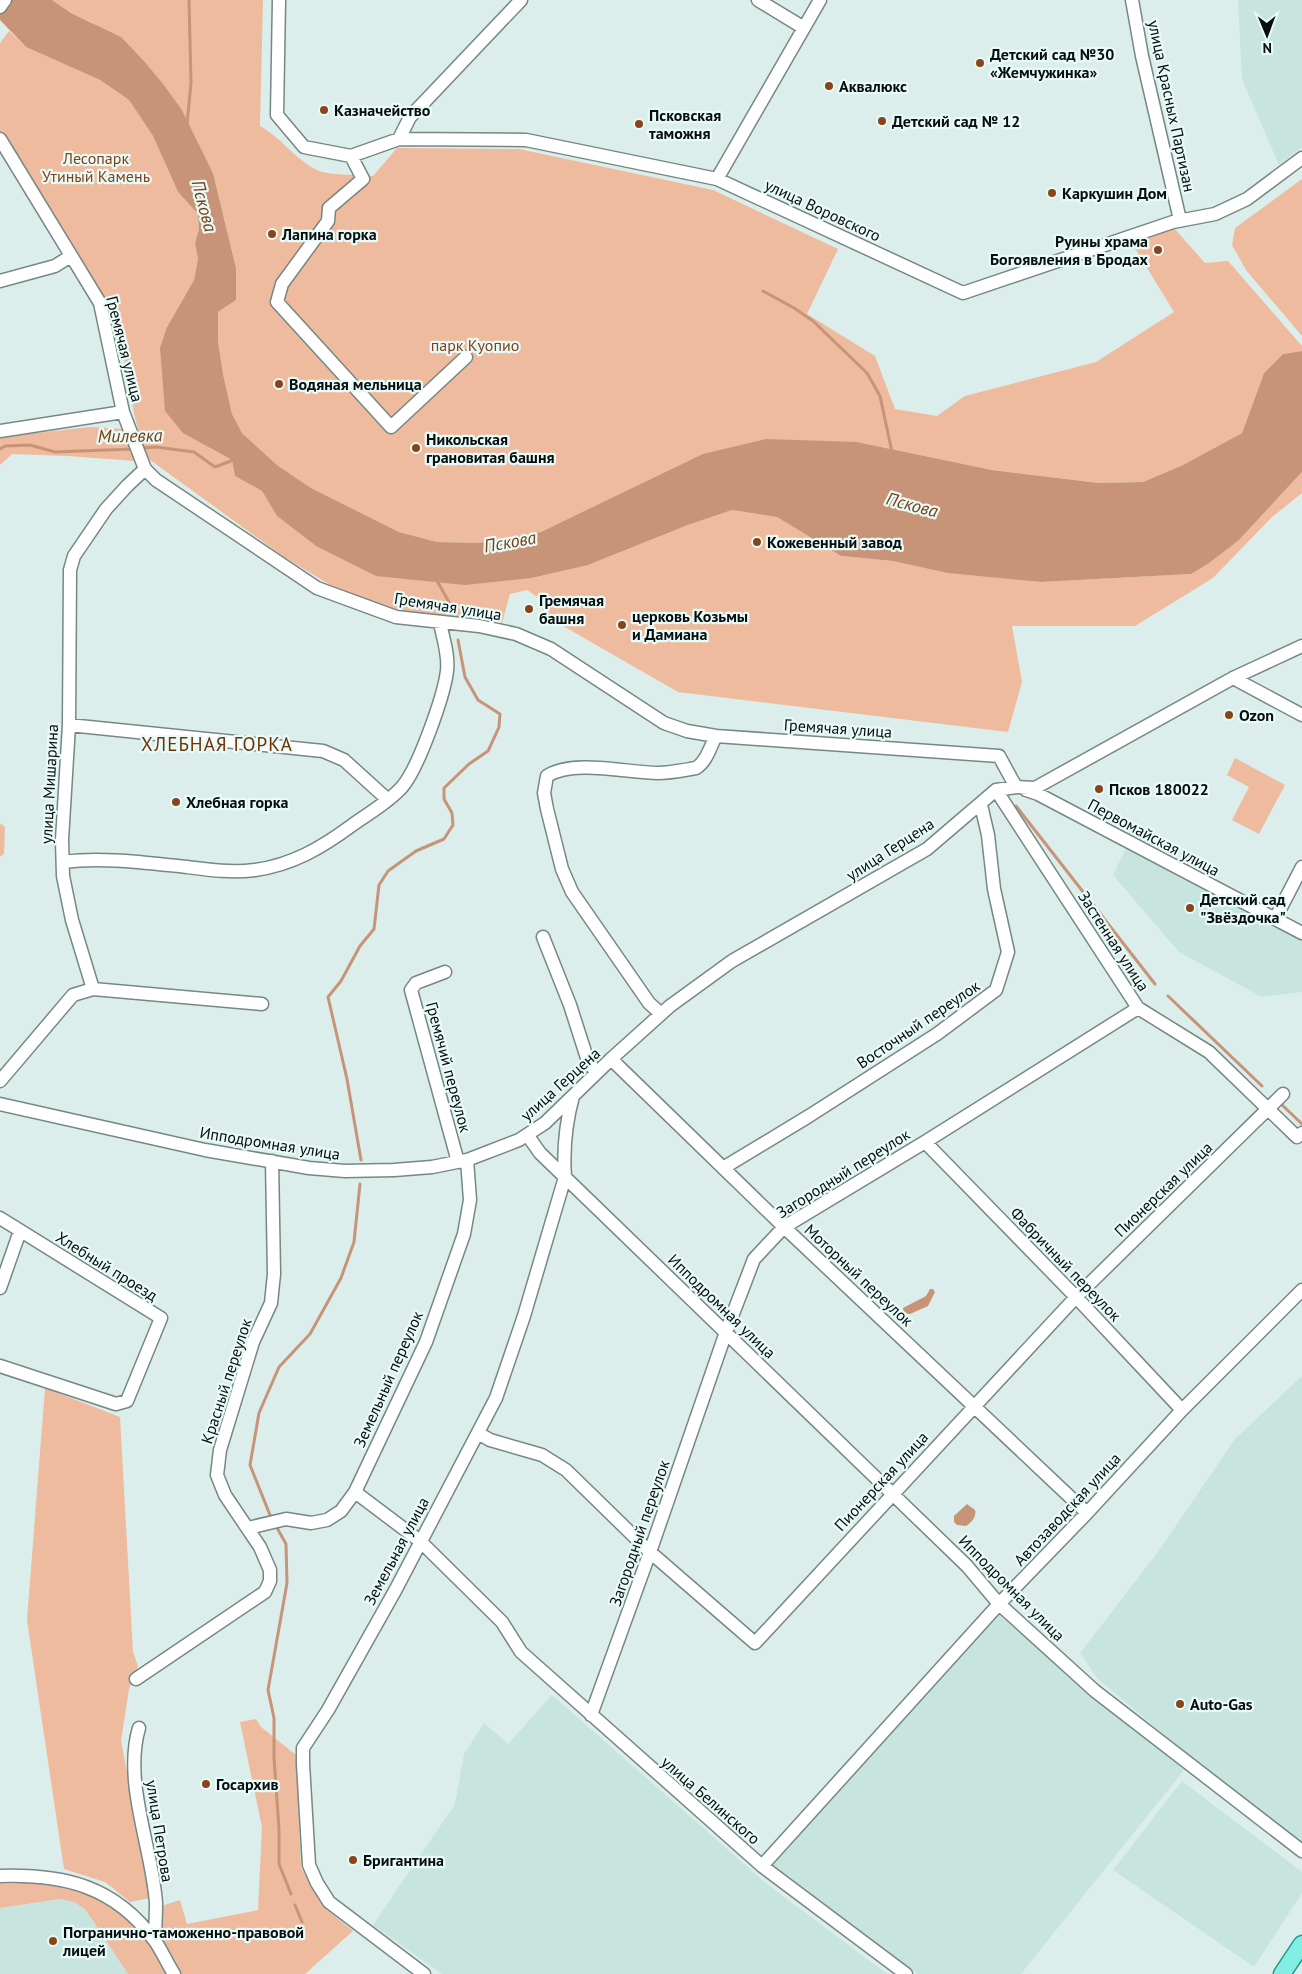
<svg xmlns="http://www.w3.org/2000/svg" width="1302" height="1974" viewBox="0 0 1302 1974" font-family="'PT Sans',sans-serif">
<rect width="100%" height="100%" fill="#dceeeb"/>
<!-- built -->
<path fill="#c8e4df" d="M 1238,0 L 1302,0 L 1302,147 L 1279,165 L 1242,79 Z
M 1126,849 L 1302,941 L 1302,992 L 1262,997 L 1179,952 L 1113,875 Z
M 1302,1376 L 1302,1843 L 1221,1782 L 1098,1679 L 1080,1653 L 1158,1552 L 1235,1439 Z
M 998,1614 L 1184,1770 L 1021,1974 L 918,1974 L 772,1864 Z
M 552,1695 L 768,1885 L 887,1974 L 442,1974 L 373,1925 L 455,1804 L 464,1754 L 484,1723 L 508,1744 Z
M 1182,1781 L 1302,1872 L 1302,1893 L 1254,1967 L 1113,1870 Z
M 60,1899 L 74,1902 L 85,1909 L 128,1974 L 0,1974 L 0,1908 Z"/>
<!-- green -->
<path fill="#eebb9f" d="M 52,0 L 263,0 L 260,126 C 282,138 295,160 319,171 C 328,175 360,175 373,176 L 397,148 L 519,149 L 713,190 L 838,249 L 807,314 L 875,356 L 895,409 L 937,416 L 965,396 L 1096,362 L 1174,312 L 1130,240 L 1173,227 L 1205,263 L 1228,261 L 1302,346 L 1302,351 L 1283,354 L 1264,373 L 1242,433 L 1183,465 L 1143,482 L 1099,483 L 992,470 L 857,442 L 605,502 L 541,532 L 479,543 L 437,542 L 399,532 L 311,488 L 277,465 L 242,433 L 232,414 L 223,374 L 218,341 L 218,312 L 236,300 L 236,268 L 213,173 L 182,110 L 144,61 L 135,52 L 91,22 L 71,13 Z
M 9,31 L 26,47 L 100,80 L 129,100 L 153,136 L 178,192 L 198,214 L 199,229 L 195,243 L 198,259 L 194,280 L 167,327 L 163,379 L 210,448 L 232,460 L 235,476 L 262,491 L 277,516 L 316,546 L 588,565 L 688,525 L 732,510 L 777,517 L 841,556 L 893,561 L 1041,582 L 1191,574 L 1239,540 L 1302,472 L 1302,493 L 1272,517 L 1213,578 L 1135,626 L 1012,626 L 1022,682 L 1008,732 L 678,692 L 544,615 L 539,598 L 527,590 L 510,594 L 502,623 L 404,612 L 337,589 L 284,557 L 146,457 L 135,418 L 124,358 L 105,302 L 0,134 L 0,43 Z
M 1302,179 L 1302,336 L 1246,270 L 1232,245 L 1235,228 Z
M 90,427 L 124,429 L 136,461 L 67,456 L 12,454 L 0,465 L 0,437 Z
M 1235,758 L 1285,785 L 1259,834 L 1232,820 L 1249,787 L 1227,775 Z
M 0,823 L 5,827 L 4,854 L 0,857 Z
M 45,1388 L 120,1417 L 133,1652 L 138,1666 L 129,1689 L 121,1741 L 151,1898 L 130,1902 L 105,1882 L 64,1869 L 27,1620 Z
M 256,1719 L 261,1727 L 296,1755 L 301,1868 L 327,1910 L 353,1931 L 305,1974 L 181,1974 L 159,1934 L 159,1907 L 180,1900 L 187,1924 L 258,1910 L 262,1827 L 240,1722 Z
M 30,1883 L 63,1886 L 97,1895 L 117,1908 L 150,1939 L 171,1974 L 128,1974 L 85,1909 L 74,1902 L 60,1899 L 0,1908 L 0,1884 Z"/>
<!-- water -->
<path fill="#c79478" d="M 0,0 L 52,0 L 71,13 L 121,37 L 144,61 L 163,84 L 182,110 L 213,173 L 236,268 L 236,300 L 218,312 L 218,341 L 223,374 L 232,414 L 242,433 L 277,465 L 311,488 L 399,532 L 437,542 L 479,543 L 541,532 L 703,454 L 766,439 L 857,442 L 992,470 L 1099,483 L 1143,482 L 1183,465 L 1242,433 L 1264,373 L 1283,354 L 1302,351 L 1302,472 L 1239,540 L 1209,563 L 1191,574 L 1041,582 L 948,573 L 893,561 L 841,556 L 777,517 L 732,510 L 688,525 L 588,565 L 531,578 L 465,585 L 376,576 L 316,546 L 277,516 L 262,491 L 235,476 L 232,460 L 183,433 L 165,411 L 160,348 L 167,327 L 194,280 L 198,259 L 195,243 L 199,229 L 198,214 L 178,192 L 153,136 L 129,100 L 100,80 L 26,47 L 0,20 Z
M 930,1289 L 933,1289 L 935,1292 L 928,1306 L 910,1314 L 904,1313 L 903,1308 L 926,1296 Z
M 967,1504 L 975,1510 C 977,1517 971,1523 966,1526 L 957,1525 L 954,1522 L 954,1516 Z"/>
<g fill="none" stroke-linecap="round" stroke-linejoin="round">
<!-- stream -->
<path stroke="#c79478" stroke-width="3" d="M 187,124 L 191,83 L 189,0
M 763,291 L 794,308 L 813,321 L 867,373 L 880,396 L 892,452
M 142,448 L 156,447 L 194,452 L 215,467 L 236,459
M 0,449 L 5,446 L 30,445 L 55,452 L 133,449
M 436,579 L 454,611
M 1016,806 L 1155,984
M 1168,996 L 1262,1086
M 1279,1102 L 1302,1124
M 361,1160 L 347,1079 L 328,997 L 341,981 L 360,946 L 374,929 L 379,885 L 388,871 L 416,851 L 444,839 L 453,825 L 452,813 L 444,799 L 444,788 L 469,764 L 488,751 L 499,727 L 500,714 L 478,700 L 465,677 L 458,640
M 270,1515 L 250,1465 L 259,1413 L 279,1367 L 310,1334 L 341,1278 L 354,1242 L 360,1184
M 276,1526 L 286,1544 L 287,1583 L 268,1690 L 274,1718 L 274,1758 L 279,1829 L 279,1864 L 291,1894
M 295,1905 L 302,1922"/>
<!-- minor casing -->
<g stroke="#768784" stroke-width="15">
<path id="minor" d="M 279,0 L 277,115 L 304,147 L 351,156 L 399,139 L 526,140 L 717,179 L 963,293 L 1173,222 L 1215,214 L 1247,199 L 1302,158
M 758,0 L 804,28
M 1132,0 L 1142,56 L 1180,220
M 0,7 L 5,0
M 0,139 L 100,303 L 123,412 L 145,469 L 156,480 L 317,588 L 396,617 L 479,626 L 516,634 L 551,649 L 664,723 L 687,731 L 716,736 L 999,756 L 1016,787
M 399,139 L 410,117 L 521,0
M 351,156 L 363,179 L 329,208 L 328,221 L 282,284 L 277,302 L 391,427 L 466,357
M 717,179 L 820,0
M 0,281 L 55,266 L 71,256
M 0,431 L 123,412
M 1233,678 L 1302,715
M 69,725 L 323,751 L 344,760 L 387,799
M 996,790 L 1138,1008 L 1209,1052 L 1297,1137 L 1302,1133
M 1026,790 L 1038,794 L 1302,933
M 63,862 C 104,857 146,863 187,867 C 210,870 232,873 255,870 C 292,865 321,848 351,826 C 367,814 388,803 402,787 C 418,769 444,696 447,671 C 449,655 443,638 440,623
M 1275,919 L 1302,867
M 543,937 L 570,1005 L 587,1058 L 596,1073
M 445,972 L 416,983 L 411,990 L 458,1162
M 93,989 L 262,1004
M 661,1014 L 649,1003 L 572,892 L 562,869 L 547,809 L 544,793 L 547,776 C 574,759 628,773 658,773 C 670,773 684,770 696,768 C 707,761 710,747 716,736
M 611,1059 L 784,1227 L 1087,1513
M 0,1081 L 73,995 L 93,989 L 72,920 L 63,876 L 62,840 L 69,725 L 70,570 L 74,556 L 106,509 L 127,486 L 145,469
M 0,1104 L 205,1150 L 309,1168 L 345,1171 L 394,1170 L 432,1167 L 467,1160 L 519,1140 L 545,1123 L 611,1059 L 670,1006 L 732,961 L 927,849 L 996,790 L 1016,787 L 1035,788 L 1233,678 L 1302,646
M 528,1136 L 540,1153 L 967,1566 L 999,1604 L 1095,1691 L 1302,1851
M 925,1142 L 1076,1297 L 1182,1410
M 723,1168 L 809,1116 L 937,1034 L 996,990 L 1008,952 L 994,889 L 988,835 L 981,805
M 0,1218 L 161,1318 L 127,1401 L 116,1404 L 0,1366
M 0,1288 L 20,1231
M 478,1433 L 490,1440 L 542,1455 L 566,1470 L 650,1552 L 755,1643 L 1076,1297 L 1283,1094
M 355,1492 L 420,1541 L 502,1622 L 521,1652 L 762,1866 L 906,1974
M 248,1528 L 286,1519 L 311,1523 L 327,1520 L 341,1511 L 355,1492 L 426,1342 L 464,1234 L 470,1200 L 467,1160
M 136,1679 L 265,1592 L 270,1581 L 270,1570 L 260,1547 L 225,1495 L 217,1475 L 220,1450 L 253,1342 L 271,1303 L 274,1274 L 272,1161
M 591,1715 L 650,1552 L 726,1332 L 754,1259 L 784,1227 L 925,1142 L 1138,1008
M 139,1728 C 123,1782 152,1847 156,1903 C 156,1915 155,1929 155,1941
M 762,1866 L 999,1604 L 1087,1513 L 1182,1410 L 1302,1290
M 0,1876 C 64,1874 115,1886 155,1941 C 162,1951 167,1963 174,1974
M 424,1974 L 329,1902 L 317,1883 L 309,1865 L 303,1764 L 303,1748 L 328,1710 L 396,1589 L 496,1398 L 524,1316 L 565,1177 C 563,1150 566,1122 573,1096"/>
</g>
<!-- major casing -->
<g stroke="#22978c" stroke-width="19">
<path id="major" d="M 1282,1974 L 1302,1944"/>
</g>
<!-- minor -->
<use href="#minor" stroke="#fff" stroke-width="12"/>
<!-- major -->
<use href="#major" stroke="#83eee3" stroke-width="16"/>
</g>
<!-- markers -->
<g fill="#894519" stroke="#e9fbf8" stroke-width="2">
<circle cx="980" cy="63" r="5"/>
<circle cx="829" cy="86" r="5"/>
<circle cx="324" cy="110" r="5"/>
<circle cx="882" cy="121" r="5"/>
<circle cx="639" cy="124" r="5"/>
<circle cx="1052" cy="193" r="5"/>
<circle cx="272" cy="234" r="5"/>
<circle cx="1158" cy="250" r="5"/>
<circle cx="279" cy="384" r="5"/>
<circle cx="416" cy="448" r="5"/>
<circle cx="757" cy="542" r="5"/>
<circle cx="529" cy="609" r="5"/>
<circle cx="622" cy="625" r="5"/>
<circle cx="1229" cy="715" r="5"/>
<circle cx="1099" cy="789" r="5"/>
<circle cx="176" cy="802" r="5"/>
<circle cx="1190" cy="908" r="5"/>
<circle cx="1180" cy="1704" r="5"/>
<circle cx="206" cy="1784" r="5"/>
<circle cx="353" cy="1860" r="5"/>
<circle cx="53" cy="1941" r="5"/>
</g>
<g text-anchor="middle" stroke-width="4.5" stroke-linejoin="round" paint-order="stroke">
<!-- poi labels -->
<g font-size="16" font-weight="bold" fill="#080d0d" stroke="#e9fbf8" text-anchor="start">
<text x="990" y="60">Детский сад №30<tspan x="990" dy="18">«Жемчужинка»</tspan></text>
<text x="839" y="92">Аквалюкс</text>
<text x="334" y="116">Казначейство</text>
<text x="649" y="121">Псковская<tspan x="649" dy="18">таможня</tspan></text>
<text x="892" y="127">Детский сад № 12</text>
<text x="1062" y="199">Каркушин Дом</text>
<text x="282" y="240">Лапина горка</text>
<text x="1148" y="247" text-anchor="end">Руины храма<tspan x="1148" dy="18">Богоявления в Бродах</tspan></text>
<text x="289" y="390">Водяная мельница</text>
<text x="426" y="445">Никольская<tspan x="426" dy="18">грановитая башня</tspan></text>
<text x="767" y="548">Кожевенный завод</text>
<text x="539" y="606">Гремячая<tspan x="539" dy="18">башня</tspan></text>
<text x="632" y="622">церковь Козьмы<tspan x="632" dy="18">и Дамиана</tspan></text>
<text x="1239" y="721">Ozon</text>
<text x="1109" y="795">Псков 180022</text>
<text x="186" y="808">Хлебная горка</text>
<text x="1200" y="905">Детский сад<tspan x="1200" dy="18">"Звёздочка"</tspan></text>
<text x="1190" y="1710">Auto-Gas</text>
<text x="216" y="1790">Госархив</text>
<text x="363" y="1866">Бригантина</text>
<text x="63" y="1938">Погранично-таможенно-правовой<tspan x="63" dy="18">лицей</tspan></text>
</g>
<!-- street labels -->
<g font-size="16" fill="#080d0d" stroke="#e9fbf8">
<text transform="translate(1172 106) rotate(78)" y="6">улица Красных Партизан</text>
<text transform="translate(823 210) rotate(25)" y="6">улица Воровского</text>
<text transform="translate(125 349) rotate(76)" y="6">Гремячая улица</text>
<text transform="translate(448 606) rotate(9)" y="6">Гремячая улица</text>
<text transform="translate(838 728) rotate(4)" y="6">Гремячая улица</text>
<text transform="translate(49 784) rotate(-87)" y="6">улица Мишарина</text>
<text transform="translate(1154 837) rotate(28)" y="6">Первомайская улица</text>
<text transform="translate(890 849) rotate(-33)" y="6">улица Герцена</text>
<text transform="translate(1114 941) rotate(57)" y="6">Застенная улица</text>
<text transform="translate(918 1024) rotate(-34)" y="6">Восточный переулок</text>
<text transform="translate(449 1067) rotate(75)" y="6">Гремячий переулок</text>
<text transform="translate(560 1084) rotate(-42)" y="6">улица Герцена</text>
<text transform="translate(270 1143) rotate(9)" y="6">Ипподромная улица</text>
<text transform="translate(843 1173) rotate(-32)" y="6">Загородный переулок</text>
<text transform="translate(1163 1189) rotate(-44)" y="6">Пионерская улица</text>
<text transform="translate(1066 1264) rotate(46)" y="6">Фабричный переулок</text>
<text transform="translate(107 1266) rotate(32)" y="6">Хлебный проезд</text>
<text transform="translate(859 1275) rotate(43)" y="6">Моторный переулок</text>
<text transform="translate(722 1306) rotate(44)" y="6">Ипподромная улица</text>
<text transform="translate(388 1379) rotate(-66)" y="6">Земельный переулок</text>
<text transform="translate(226 1381) rotate(-72)" y="6">Красный переулок</text>
<text transform="translate(881 1481) rotate(-47)" y="6">Пионерская улица</text>
<text transform="translate(1067 1509) rotate(-47)" y="6">Автозаводская улица</text>
<text transform="translate(639 1533) rotate(-71)" y="6">Загородный переулок</text>
<text transform="translate(396 1551) rotate(-62)" y="6">Земельная улица</text>
<text transform="translate(1012 1588) rotate(45)" y="6">Ипподромная улица</text>
<text transform="translate(711 1800) rotate(41)" y="6">улица Белинского</text>
<text transform="translate(160 1831) rotate(81)" y="6">улица Петрова</text>
</g>
<!-- park labels -->
<g font-size="16" fill="#824218" stroke="#e9fbf8">
<text x="96" y="164">Лесопарк<tspan x="96" dy="18">Утиный Камень</tspan></text>
<text x="475" y="351">парк Куопио</text>
</g>
<!-- water labels -->
<g font-size="18" font-style="italic" fill="#7b3c11" stroke="#e9fbf8">
<text transform="translate(204 206) rotate(75)" y="6">Пскова</text>
<text transform="translate(130 436) rotate(-1)" y="6">Милевка</text>
<text transform="translate(912 505) rotate(15)" y="6">Пскова</text>
<text transform="translate(510 542) rotate(-10)" y="6">Пскова</text>
</g>
<!-- quarter labels -->
<g font-size="19" letter-spacing="1" fill="#6e3105" stroke="#e9fbf8">
<text x="217" y="751">ХЛЕБНАЯ ГОРКА</text>
</g>
</g>
<!-- north arrow -->
<g transform="translate(1267 35) rotate(179)" stroke="#e9fbf8" stroke-width="4" paint-order="stroke">
<path d="M0-4L9 19L0 12L-9 19Z" fill="#080d0d"/>
<text y="-8" font-size="14" font-weight="bold" text-anchor="middle" fill="#080d0d">N</text>
</g>
</svg>
